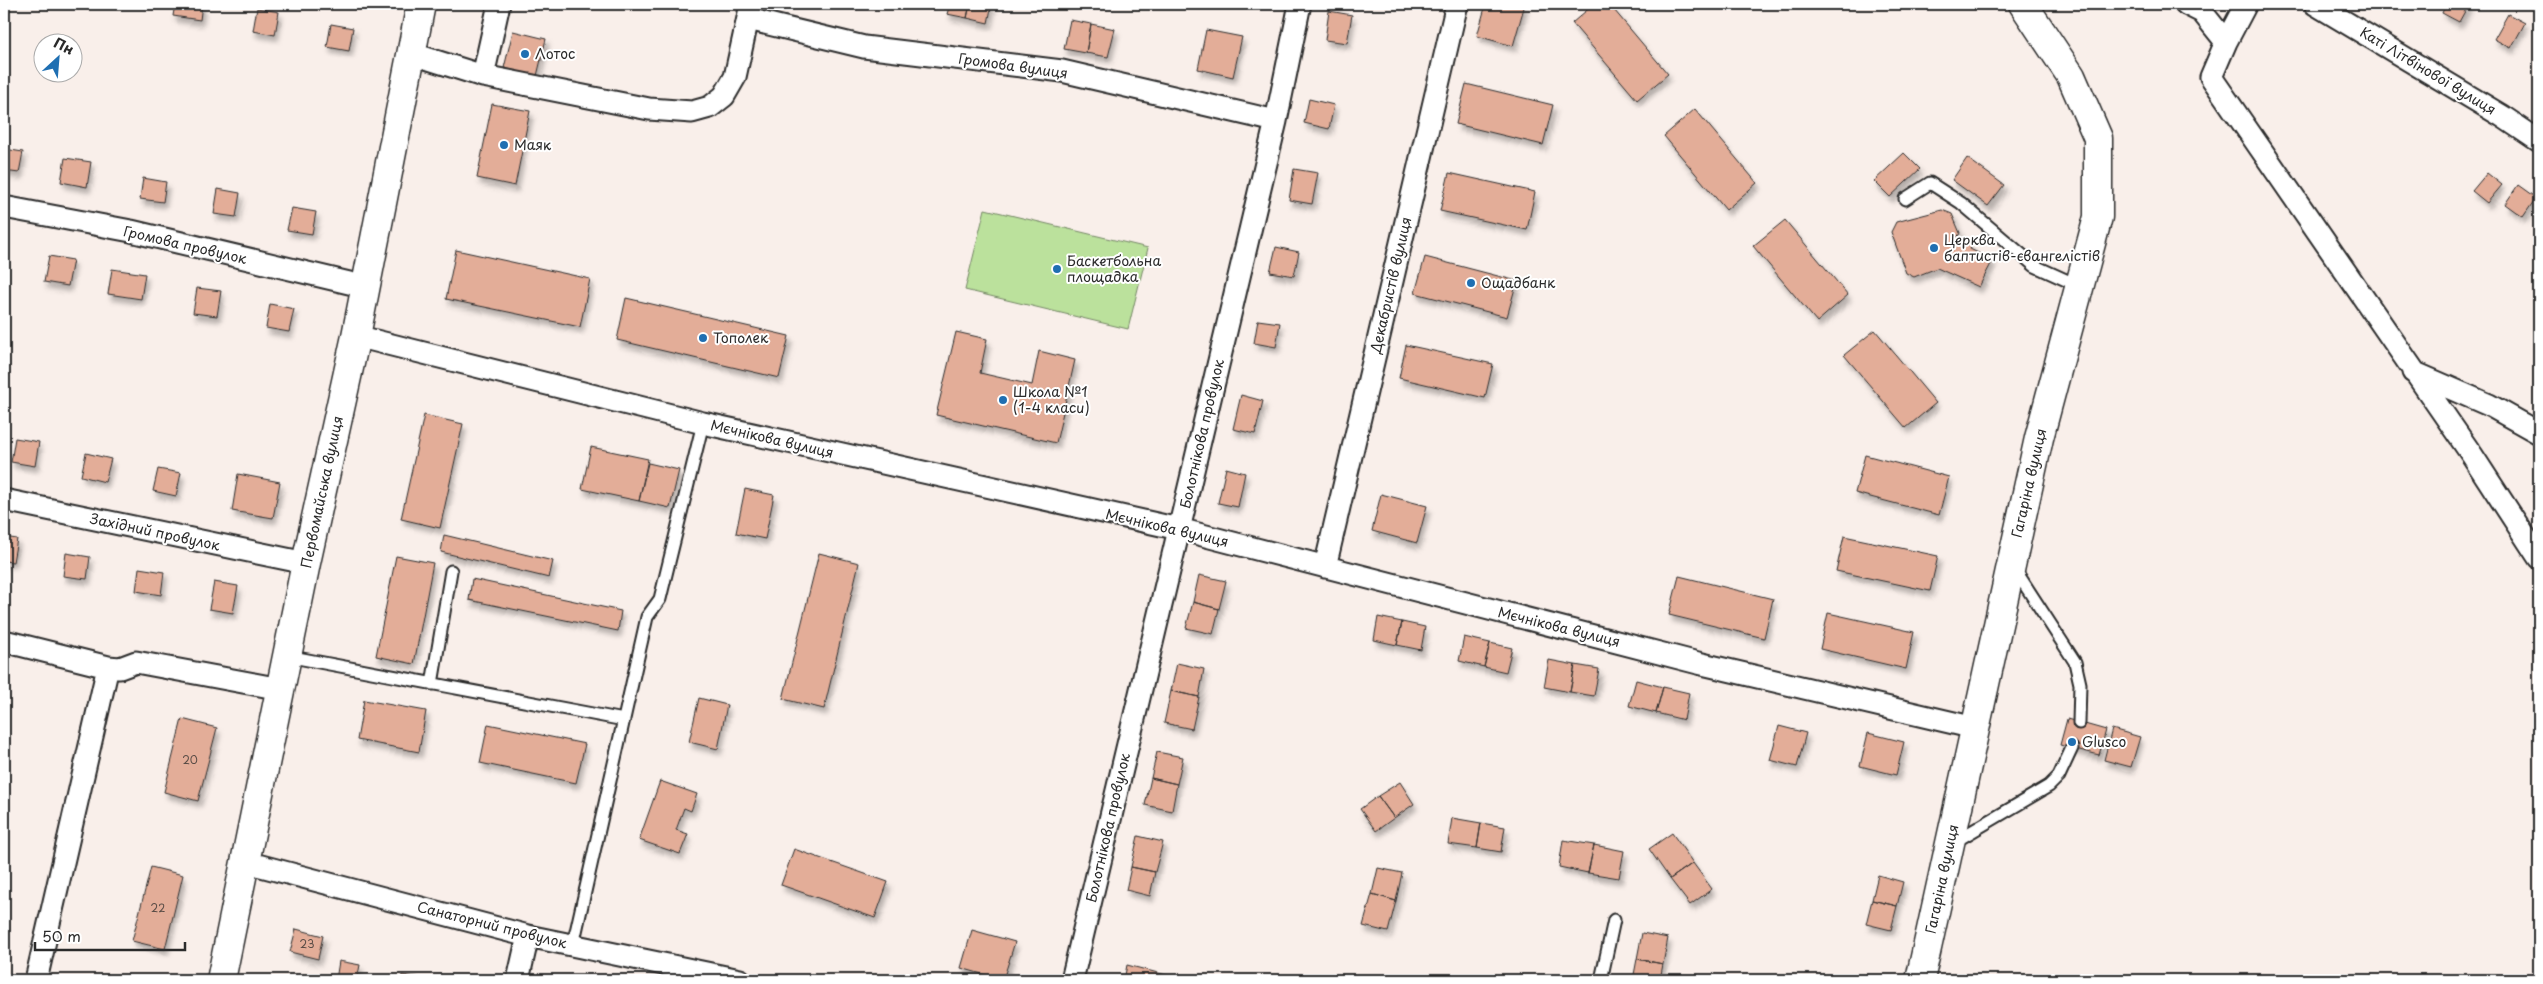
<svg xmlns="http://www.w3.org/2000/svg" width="2543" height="984" viewBox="0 0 2543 984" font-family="'Playpen Sans',sans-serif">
<defs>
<filter id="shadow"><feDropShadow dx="3" dy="5.5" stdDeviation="2.5" flood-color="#0004"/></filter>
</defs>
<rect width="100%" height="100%" fill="#f9efea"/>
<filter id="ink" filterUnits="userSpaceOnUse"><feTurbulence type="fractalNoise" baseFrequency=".02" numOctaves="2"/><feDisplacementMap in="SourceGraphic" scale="10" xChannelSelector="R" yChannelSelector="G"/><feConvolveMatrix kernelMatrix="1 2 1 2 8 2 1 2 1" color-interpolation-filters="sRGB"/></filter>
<g filter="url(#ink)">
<!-- green -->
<path fill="#bbe19c" stroke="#738664" d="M 985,209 L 1148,248 L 1128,329 L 965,290 Z"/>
<!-- building -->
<path fill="#e3ad98" stroke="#2b2b2b" filter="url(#shadow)" d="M 175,4 L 202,4 L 200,20 L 173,16 Z
M 950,4 L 970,4 L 967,18 L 947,14 Z
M 970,4 L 992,4 L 988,23 L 967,18 Z
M 1486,4 L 1525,4 L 1513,46 L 1477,36 Z
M 1594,4 L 1609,4 L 1668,74 L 1637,100 L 1572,23 Z
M 2446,4 L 2469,4 L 2459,22 L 2442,13 Z
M 257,8 L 279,12 L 275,35 L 253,31 Z
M 1329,11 L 1352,15 L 1347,43 L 1325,40 Z
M 2508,14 L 2525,23 L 2511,48 L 2494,39 Z
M 1070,20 L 1091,24 L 1086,53 L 1064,49 Z
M 331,24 L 353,28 L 349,51 L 327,47 Z
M 1091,24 L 1115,29 L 1108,57 L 1086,53 Z
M 1206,30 L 1242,37 L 1233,77 L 1198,69 Z
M 513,31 L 546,39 L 537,76 L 504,68 Z
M 1466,84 L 1553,105 L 1543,145 L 1456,124 Z
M 1309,99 L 1334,105 L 1329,129 L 1304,123 Z
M 492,104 L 530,111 L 515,186 L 477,178 Z
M 1695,109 L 1757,183 L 1726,210 L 1664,136 Z
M 4,149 L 23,152 L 19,173 L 4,171 Z
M 1904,153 L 1920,169 L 1890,197 L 1874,181 Z
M 65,158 L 91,162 L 87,187 L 61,182 Z
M 1967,158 L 2004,185 L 1988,206 L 1952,180 Z
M 1294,169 L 1318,173 L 1312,204 L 1289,200 Z
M 1449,173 L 1535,192 L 1527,230 L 1440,211 Z
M 2487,173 L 2502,185 L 2487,203 L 2472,191 Z
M 143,178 L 166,182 L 163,202 L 140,199 Z
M 2518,185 L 2536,198 L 2523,217 L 2505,204 Z
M 218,189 L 240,193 L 236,217 L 214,214 Z
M 292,208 L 316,212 L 312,234 L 287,230 Z
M 1942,210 L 1952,214 L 1960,233 L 1957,238 L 1972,246 L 1970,249 L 1993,260 L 1979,287 L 1937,268 L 1914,277 L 1906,273 L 1891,232 L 1896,222 Z
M 1785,220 L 1848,295 L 1817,322 L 1753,246 Z
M 2539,238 L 2539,251 L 2533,246 Z
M 1276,247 L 1299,252 L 1294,276 L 1270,272 Z
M 456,250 L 590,279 L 580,327 L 446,299 Z
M 49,256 L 73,260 L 68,286 L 44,282 Z
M 1425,257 L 1517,281 L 1507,317 L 1415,293 Z
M 112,269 L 145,274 L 141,299 L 108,294 Z
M 197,288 L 221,291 L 217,316 L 193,313 Z
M 626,298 L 789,336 L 779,378 L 617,340 Z
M 270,304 L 294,309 L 289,332 L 266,328 Z
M 1258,320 L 1280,323 L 1276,347 L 1254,343 Z
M 1875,330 L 1936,403 L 1906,428 L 1844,355 Z
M 956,332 L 987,339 L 980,373 L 1032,385 L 1039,351 L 1075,360 L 1056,443 L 936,415 Z
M 1406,345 L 1493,364 L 1485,398 L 1399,378 Z
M 1241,395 L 1263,401 L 1255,434 L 1233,429 Z
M 424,415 L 463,424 L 440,528 L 401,519 Z
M 15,438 L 39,442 L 35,466 L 11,462 Z
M 591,447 L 648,459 L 639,501 L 582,489 Z
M 86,453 L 111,459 L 105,482 L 81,476 Z
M 1865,455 L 1949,477 L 1939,515 L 1855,493 Z
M 648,463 L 679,470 L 670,508 L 639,501 Z
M 1226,468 L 1245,473 L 1238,507 L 1218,503 Z
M 158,469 L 181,473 L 176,496 L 153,491 Z
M 238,474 L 280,482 L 273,518 L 232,511 Z
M 745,489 L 774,495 L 765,539 L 736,533 Z
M 1381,494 L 1427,506 L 1417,543 L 1372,531 Z
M 444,535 L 553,561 L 549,578 L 441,552 Z
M 1844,536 L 1938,556 L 1930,591 L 1836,571 Z
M 4,537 L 17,539 L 13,562 L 4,561 Z
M 66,553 L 90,557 L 87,579 L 63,576 Z
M 819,553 L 859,563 L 824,709 L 783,699 Z
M 396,556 L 433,563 L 414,664 L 376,656 Z
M 139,568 L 164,572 L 161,595 L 136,591 Z
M 1199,575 L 1226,581 L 1219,609 L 1193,602 Z
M 1679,576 L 1773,599 L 1764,638 L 1669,615 Z
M 472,579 L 621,611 L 618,631 L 469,600 Z
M 214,582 L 238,586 L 233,613 L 209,609 Z
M 1193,602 L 1219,609 L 1213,634 L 1186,628 Z
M 1828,613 L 1914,632 L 1906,669 L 1820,649 Z
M 1378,617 L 1402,622 L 1397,645 L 1374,640 Z
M 1402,622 L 1425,627 L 1421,650 L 1397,645 Z
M 1464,637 L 1490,643 L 1484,667 L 1459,661 Z
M 1490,643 L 1512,648 L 1506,672 L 1484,667 Z
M 1549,660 L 1575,665 L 1570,692 L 1544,687 Z
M 1177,663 L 1204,669 L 1199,697 L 1171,691 Z
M 1575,665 L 1599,669 L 1594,696 L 1570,692 Z
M 1636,680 L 1663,687 L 1656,713 L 1629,706 Z
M 1663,687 L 1689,693 L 1684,720 L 1656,713 Z
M 1171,691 L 1199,697 L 1192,729 L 1164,723 Z
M 699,698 L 727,705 L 718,749 L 689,742 Z
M 364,700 L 426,711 L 419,752 L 357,740 Z
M 182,719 L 217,728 L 198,801 L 164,792 Z
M 2067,719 L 2106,730 L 2099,755 L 2060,745 Z
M 488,724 L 585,744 L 576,783 L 480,763 Z
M 1779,726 L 1806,733 L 1797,767 L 1770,760 Z
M 2112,729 L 2140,737 L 2131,767 L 2104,760 Z
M 1868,733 L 1904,742 L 1896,775 L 1860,766 Z
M 1157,752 L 1183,757 L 1177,784 L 1151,778 Z
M 1151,778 L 1177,784 L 1172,811 L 1145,805 Z
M 660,781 L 697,794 L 691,811 L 684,808 L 676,830 L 688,834 L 680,854 L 639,840 Z
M 1400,782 L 1414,804 L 1394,818 L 1378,796 Z
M 1378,796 L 1394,818 L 1376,831 L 1360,809 Z
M 1452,818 L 1481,823 L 1477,848 L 1448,844 Z
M 1481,823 L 1505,827 L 1501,852 L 1477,848 Z
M 1672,833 L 1693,863 L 1670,879 L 1649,849 Z
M 1138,836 L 1163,842 L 1155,872 L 1131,867 Z
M 1563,840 L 1594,845 L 1588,873 L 1559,867 Z
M 1594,845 L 1624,851 L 1619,878 L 1588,873 Z
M 794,849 L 888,882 L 875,918 L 781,885 Z
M 1693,863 L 1712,889 L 1690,905 L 1670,879 Z
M 151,867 L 183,875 L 165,949 L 132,941 Z
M 1131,867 L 1155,872 L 1150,896 L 1126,890 Z
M 1378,868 L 1402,873 L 1396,901 L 1372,894 Z
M 1878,875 L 1903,882 L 1897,906 L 1872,900 Z
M 1372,894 L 1396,901 L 1388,932 L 1363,926 Z
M 1872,900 L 1897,906 L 1891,930 L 1866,924 Z
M 296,929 L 323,936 L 318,959 L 290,952 Z
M 972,930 L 1015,942 L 1003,980 L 961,968 Z
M 1642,933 L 1668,938 L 1663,964 L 1637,959 Z
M 1637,959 L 1663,964 L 1660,980 L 1633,980 Z
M 339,961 L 360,965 L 357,980 L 336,980 Z
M 1127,965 L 1166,975 L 1165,980 L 1124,980 Z
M 402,975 L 423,978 L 422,980 L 401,980 Z
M 1166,975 L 1189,980 L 1165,980 Z"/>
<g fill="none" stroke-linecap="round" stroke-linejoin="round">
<!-- lane casing -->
<g stroke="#2b2b2b" stroke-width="15">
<path id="lane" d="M 1905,199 L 1930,183 L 1961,203 L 2035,266 L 2079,286
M 2014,568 L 2075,662 L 2080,684 L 2079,723
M 287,656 L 624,720
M 432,684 L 451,571
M 1954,842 L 2049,786 L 2059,776 L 2072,748
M 573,945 L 647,617 L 660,599 L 703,423
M 1601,980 L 1614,920"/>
</g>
<!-- street casing -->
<g stroke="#2b2b2b" stroke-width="25">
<path id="street" d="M 2186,4 L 2202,12 L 2226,42 L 2211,77 L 2472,455 L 2539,558
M 2315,4 L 2502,116 L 2539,141
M 748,19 L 864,47 L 1062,71 L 1276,121
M 2226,42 L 2246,4
M 410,53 L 483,76 L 499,4
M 483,76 L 649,109 L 692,112 L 710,107 L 724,96 L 735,77 L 751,4
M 4,207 L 131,231 L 366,287
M 356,336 L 703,423 L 1179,529 L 1698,663 L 1975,728
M 2413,372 L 2489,405 L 2539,433
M 4,500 L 306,563
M 1325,567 L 1457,4
M 4,641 L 108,667
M 246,862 L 528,936 L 740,980
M 36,980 L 108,667 L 120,668 L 136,662 L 281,689
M 518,980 L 528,936
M 1072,980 L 1276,121 L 1300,4"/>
</g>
<!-- secondary casing -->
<g stroke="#2b2b2b" stroke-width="31">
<path id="secondary" d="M 221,980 L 306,563 L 356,336 L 421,4
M 1920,980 L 2039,438 L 2098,217 L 2098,138 L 2071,76 L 2023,4"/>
</g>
<!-- lane -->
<use href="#lane" stroke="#fff" stroke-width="11"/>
<!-- street -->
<use href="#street" stroke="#fff" stroke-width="21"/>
<!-- secondary -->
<use href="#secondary" stroke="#fff" stroke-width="28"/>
</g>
</g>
<!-- markers -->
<g fill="#1f6fb2" stroke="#fff" stroke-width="2">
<circle cx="525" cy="54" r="5"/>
<circle cx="504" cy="145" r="5"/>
<circle cx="1934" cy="248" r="5"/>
<circle cx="1057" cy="269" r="5"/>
<circle cx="1471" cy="283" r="5"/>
<circle cx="703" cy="338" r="5"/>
<circle cx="1003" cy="400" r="5"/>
<circle cx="2072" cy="742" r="5"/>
</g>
<g text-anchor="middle" stroke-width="4" stroke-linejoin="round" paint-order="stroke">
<!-- number labels -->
<g font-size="11" fill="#594c46">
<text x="190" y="764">20</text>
<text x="158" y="912">22</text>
<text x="307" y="948">23</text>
</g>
<!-- poi labels -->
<g font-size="14" fill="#2b2b2b" stroke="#fff" text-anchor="start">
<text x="535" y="59">Лотос</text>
<text x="514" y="150">Маяк</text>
<text x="1944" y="245">Церква<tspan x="1944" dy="16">баптистів-євангелістів</tspan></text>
<text x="1067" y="266">Баскетбольна<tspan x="1067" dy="16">площадка</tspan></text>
<text x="1481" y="288">Ощадбанк</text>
<text x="713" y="343">Тополек</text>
<text x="1013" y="397">Школа №1<tspan x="1013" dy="16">(1-4 класи)</tspan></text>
<text x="2082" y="747">Glusco</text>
</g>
<!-- street labels -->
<g font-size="14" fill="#2b2b2b" stroke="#fff">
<text transform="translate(1013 66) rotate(8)" y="5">Громова вулиця</text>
<text transform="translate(2428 71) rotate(31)" y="5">Каті Літвінової вулиця</text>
<text transform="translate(185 245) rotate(13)" y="5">Громова провулок</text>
<text transform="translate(1391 285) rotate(-77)" y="5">Декабристів вулиця</text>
<text transform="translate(1202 434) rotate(-77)" y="5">Болотнікова провулок</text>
<text transform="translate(772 439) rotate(13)" y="5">Мєчнікова вулиця</text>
<text transform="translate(2029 483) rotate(-77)" y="5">Гагаріна вулиця</text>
<text transform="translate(322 492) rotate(-78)" y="5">Первомайська вулиця</text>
<text transform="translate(1167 528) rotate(13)" y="5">Мєчнікова вулиця</text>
<text transform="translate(155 532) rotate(12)" y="5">Західний провулок</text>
<text transform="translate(1559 627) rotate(14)" y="5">Мєчнікова вулиця</text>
<text transform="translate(1108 828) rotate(-77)" y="5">Болотнікова провулок</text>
<text transform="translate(1942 879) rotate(-78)" y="5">Гагаріна вулиця</text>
<text transform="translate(492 925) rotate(14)" y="5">Санаторний провулок</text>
</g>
</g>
<!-- margin -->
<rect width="2543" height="984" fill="none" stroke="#fff" stroke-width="20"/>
<rect x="10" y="10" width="2523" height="964" fill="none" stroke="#2b2b2b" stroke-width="2" filter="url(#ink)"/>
<!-- north arrow -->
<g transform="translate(58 58) rotate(26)"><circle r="24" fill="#ffffff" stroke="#aaaaaa"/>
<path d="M0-4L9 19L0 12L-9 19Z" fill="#1f6fb2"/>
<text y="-8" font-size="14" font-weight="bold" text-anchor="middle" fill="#2b2b2b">Пн</text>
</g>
<!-- scale -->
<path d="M35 942v8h150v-8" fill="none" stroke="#2b2b2b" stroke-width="2.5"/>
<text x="42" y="942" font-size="15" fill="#2b2b2b" stroke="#ffffff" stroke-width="4" paint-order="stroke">50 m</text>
</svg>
